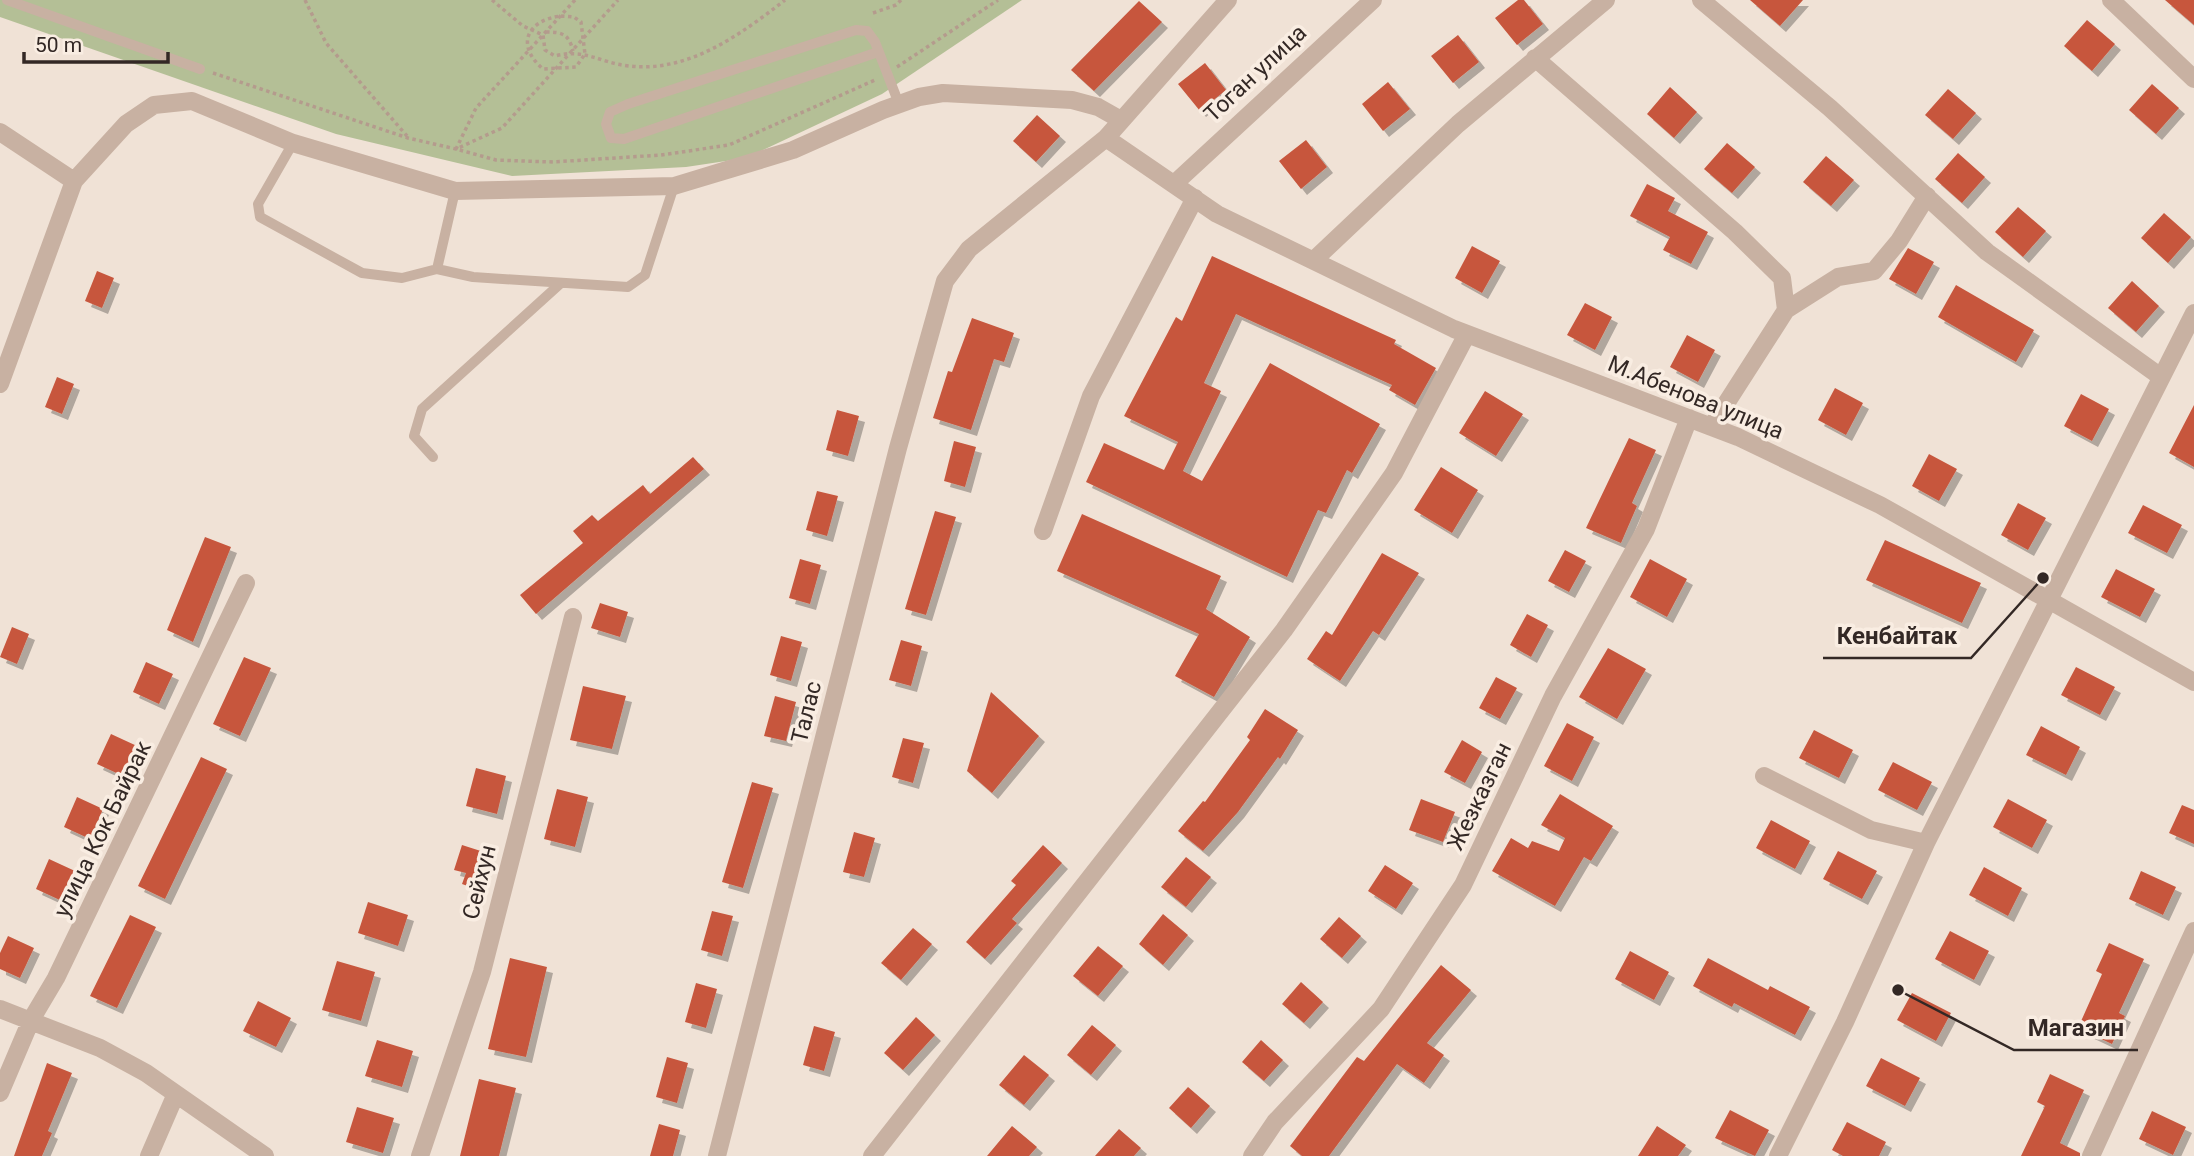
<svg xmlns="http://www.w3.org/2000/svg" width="2194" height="1156" viewBox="0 0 2194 1156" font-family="Roboto,sans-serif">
<defs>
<filter id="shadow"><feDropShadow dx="6" dy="6" stdDeviation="0" flood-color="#0004"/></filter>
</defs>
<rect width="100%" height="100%" fill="#f0e2d6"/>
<!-- green -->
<path fill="#b4bf96" d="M 0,0 L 1022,0 L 882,94 L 746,158 L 686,167 L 512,176 L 336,134 L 0,17 Z"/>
<!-- building -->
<path fill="#c7573e" filter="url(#shadow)" d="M 1518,0 L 1524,0 L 1543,24 L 1517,45 L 1495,18 Z
M 1750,0 L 1803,0 L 1780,26 Z
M 2165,0 L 2194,0 L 2194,25 Z
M 1139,1 L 1162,22 L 1094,91 L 1071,70 Z
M 2087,20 L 2115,44 L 2092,71 L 2064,46 Z
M 1458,35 L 1479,62 L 1453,83 L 1431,56 Z
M 1205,63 L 1226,90 L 1200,111 L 1178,84 Z
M 1388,82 L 1410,109 L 1383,131 L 1362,104 Z
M 2152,84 L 2179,108 L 2156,134 L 2129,110 Z
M 1670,87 L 1697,112 L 1674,138 L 1647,114 Z
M 1948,89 L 1976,113 L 1953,139 L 1925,115 Z
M 1037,115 L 1060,136 L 1036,162 L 1013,141 Z
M 1306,140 L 1327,167 L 1301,189 L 1279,161 Z
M 1727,143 L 1755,167 L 1732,193 L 1704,169 Z
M 1958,153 L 1985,177 L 1962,203 L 1935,179 Z
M 1826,156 L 1854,180 L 1831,206 L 1803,182 Z
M 1647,184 L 1675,198 L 1668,211 L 1708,232 L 1691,264 L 1663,250 L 1670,237 L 1630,216 Z
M 2018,207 L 2046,231 L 2023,257 L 1995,232 Z
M 2164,213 L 2191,237 L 2168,263 L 2141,238 Z
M 1472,246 L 1500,261 L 1482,293 L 1455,278 Z
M 1908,248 L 1934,262 L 1916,294 L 1889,279 Z
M 1212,256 L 1396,340 L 1394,344 L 1436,368 L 1415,405 L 1389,390 L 1392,385 L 1236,314 L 1204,383 L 1221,391 L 1183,471 L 1202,481 L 1270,363 L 1380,424 L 1352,473 L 1347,470 L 1326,513 L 1318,510 L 1287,577 L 1086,482 L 1104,443 L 1164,470 L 1178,442 L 1124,416 L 1176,317 L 1182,321 Z
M 97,271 L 114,278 L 102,308 L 85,301 Z
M 2132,281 L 2159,306 L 2136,332 L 2108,308 Z
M 1956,285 L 2034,330 L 2016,362 L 1938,317 Z
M 1585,303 L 1612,317 L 1595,350 L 1567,335 Z
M 972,318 L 1014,333 L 1004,362 L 994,359 L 971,430 L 933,418 L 948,371 L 952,372 Z
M 1687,335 L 1715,350 L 1698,382 L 1670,367 Z
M 57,377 L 74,384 L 62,414 L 45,407 Z
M 1835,388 L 1863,403 L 1846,435 L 1818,420 Z
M 1485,391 L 1523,414 L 1496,456 L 1459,433 Z
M 2081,394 L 2109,409 L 2092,441 L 2064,426 Z
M 2194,405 L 2194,467 L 2169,453 Z
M 837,410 L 859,416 L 848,456 L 826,450 Z
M 1629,438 L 1656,450 L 1632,503 L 1637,506 L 1621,543 L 1586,528 Z
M 954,441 L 976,447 L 965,487 L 944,481 Z
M 1929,454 L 1957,469 L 1939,501 L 1912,486 Z
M 693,457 L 704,469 L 536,614 L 520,595 L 583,543 L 573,531 L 592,515 L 598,521 L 643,485 L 650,494 Z
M 1441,467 L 1478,490 L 1452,533 L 1414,510 Z
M 817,491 L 838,496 L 827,536 L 806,530 Z
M 2018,503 L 2046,518 L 2028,550 L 2001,535 Z
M 2143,505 L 2182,525 L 2167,553 L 2128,533 Z
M 935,511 L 956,517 L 926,615 L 905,609 Z
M 1082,514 L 1221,576 L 1206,609 L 1250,637 L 1214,697 L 1175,676 L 1199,634 L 1057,571 Z
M 205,537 L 231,547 L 193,642 L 167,630 Z
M 1885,540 L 1981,583 L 1962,623 L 1866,580 Z
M 1565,550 L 1586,561 L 1569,592 L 1548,581 Z
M 1382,553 L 1419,573 L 1379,635 L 1373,631 L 1340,681 L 1307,659 L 1326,631 L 1332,635 Z
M 800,559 L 821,565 L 810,604 L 789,598 Z
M 1650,559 L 1687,579 L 1667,617 L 1630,597 Z
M 2116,569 L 2155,589 L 2140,617 L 2101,597 Z
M 600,603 L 628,612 L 620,637 L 591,628 Z
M 1527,614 L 1548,625 L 1531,657 L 1510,645 Z
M 12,627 L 29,634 L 17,664 L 0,657 Z
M 781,636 L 802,642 L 791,681 L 770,675 Z
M 901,640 L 922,646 L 911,686 L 889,680 Z
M 1608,648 L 1646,669 L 1617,719 L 1579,697 Z
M 244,657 L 271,668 L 240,736 L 213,724 Z
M 146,662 L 173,674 L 159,704 L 133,692 Z
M 2076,667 L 2115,687 L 2100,715 L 2061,695 Z
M 1496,677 L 1517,688 L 1500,719 L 1479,708 Z
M 583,686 L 626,696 L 612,749 L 570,740 Z
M 991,692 L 1039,736 L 992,793 L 967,771 Z
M 775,696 L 796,702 L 786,741 L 764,736 Z
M 1265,709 L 1298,730 L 1280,759 L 1278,757 L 1238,812 L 1203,851 L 1178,831 L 1203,801 L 1205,802 L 1250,740 L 1247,737 Z
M 1567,723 L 1594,737 L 1572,781 L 1544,766 Z
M 2041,726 L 2080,747 L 2066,775 L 2026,755 Z
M 1814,730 L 1853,750 L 1839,778 L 1799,758 Z
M 111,734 L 137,746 L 123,776 L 97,764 Z
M 903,738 L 924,743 L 913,783 L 892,777 Z
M 1462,740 L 1482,752 L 1465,783 L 1444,772 Z
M 201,757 L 227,769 L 165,899 L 138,886 Z
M 1893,762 L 1932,782 L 1917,810 L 1878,790 Z
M 476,768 L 506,776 L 497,814 L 466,806 Z
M 752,782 L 773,788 L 743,888 L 722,882 Z
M 557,789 L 588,797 L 575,847 L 544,839 Z
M 1560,794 L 1613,826 L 1591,861 L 1584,857 L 1555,906 L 1492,871 L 1511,838 L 1528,848 L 1532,841 L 1559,851 L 1565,838 L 1541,825 Z
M 77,797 L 103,809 L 90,839 L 64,827 Z
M 1421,799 L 1455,812 L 1443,842 L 1409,830 Z
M 2008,799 L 2047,820 L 2032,848 L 1993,827 Z
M 2182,805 L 2194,810 L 2194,844 L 2169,833 Z
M 1771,820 L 1810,841 L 1795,869 L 1756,848 Z
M 854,832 L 875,838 L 864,877 L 843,872 Z
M 462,845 L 487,853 L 476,889 L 462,884 L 466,873 L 454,870 Z
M 1043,845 L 1062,863 L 1012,919 L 1017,923 L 985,959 L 966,942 L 1016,885 L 1011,881 Z
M 1838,851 L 1877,871 L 1862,899 L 1823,879 Z
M 1186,857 L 1211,877 L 1186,907 L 1161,887 Z
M 49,859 L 75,871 L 62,901 L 36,889 Z
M 1385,865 L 1413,883 L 1396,909 L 1368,891 Z
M 1984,867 L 2022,888 L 2008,916 L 1969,895 Z
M 2141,871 L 2176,887 L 2163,915 L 2129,899 Z
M 368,902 L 408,915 L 398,946 L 358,933 Z
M 712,911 L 733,916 L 722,956 L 701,950 Z
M 1163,914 L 1188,935 L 1163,965 L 1139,944 Z
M 130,915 L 156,927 L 117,1008 L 90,996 Z
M 1339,917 L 1361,936 L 1342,958 L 1320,939 Z
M 913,928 L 932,944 L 901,980 L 881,963 Z
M 1950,931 L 1989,951 L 1974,980 L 1935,959 Z
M 8,936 L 34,948 L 20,978 L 0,969 L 0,953 Z
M 2109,943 L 2144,959 L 2119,1013 L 2125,1016 L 2112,1044 L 2078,1028 L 2102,974 L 2096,971 Z
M 1098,946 L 1123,966 L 1098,996 L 1073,976 Z
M 1630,951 L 1669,972 L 1654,1000 L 1615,979 Z
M 510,958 L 547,967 L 526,1057 L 488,1049 Z
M 1708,958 L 1768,990 L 1770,986 L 1810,1007 L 1795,1035 L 1734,1003 L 1732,1007 L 1693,986 Z
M 337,961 L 375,972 L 361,1021 L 322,1010 Z
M 1441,965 L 1471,990 L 1427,1043 L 1444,1055 L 1424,1083 L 1397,1064 L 1329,1156 L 1302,1156 L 1290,1146 L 1357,1057 L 1364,1061 Z
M 1301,982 L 1323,1002 L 1304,1023 L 1282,1004 Z
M 696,983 L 717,989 L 706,1028 L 685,1022 Z
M 1912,993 L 1951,1013 L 1936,1041 L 1897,1020 Z
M 258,1001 L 291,1018 L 276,1047 L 243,1031 Z
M 916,1017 L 935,1035 L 903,1070 L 884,1053 Z
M 1092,1025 L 1116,1045 L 1091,1075 L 1067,1055 Z
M 814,1026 L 835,1032 L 824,1071 L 803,1065 Z
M 377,1040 L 413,1051 L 402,1087 L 365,1076 Z
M 1261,1040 L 1283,1060 L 1264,1081 L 1242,1062 Z
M 1024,1055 L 1049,1075 L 1024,1105 L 999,1085 Z
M 667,1057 L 688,1063 L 677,1103 L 656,1097 Z
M 1881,1058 L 1920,1078 L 1905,1106 L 1866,1086 Z
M 47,1063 L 72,1073 L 48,1131 L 52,1133 L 42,1156 L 14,1156 Z
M 2050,1074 L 2084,1090 L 2060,1143 L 2080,1153 L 2080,1156 L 2021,1156 L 2045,1106 L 2037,1102 Z
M 479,1079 L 516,1088 L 499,1156 L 460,1156 Z
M 1188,1087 L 1210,1106 L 1191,1128 L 1169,1108 Z
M 357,1107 L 394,1118 L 383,1153 L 346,1142 Z
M 1730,1110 L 1769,1130 L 1755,1156 L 1715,1138 Z
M 2152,1111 L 2186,1127 L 2173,1155 L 2139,1139 Z
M 1847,1122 L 1886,1142 L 1879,1156 L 1843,1156 L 1832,1150 Z
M 659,1124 L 680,1130 L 673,1156 L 650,1156 Z
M 1012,1126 L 1037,1147 L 1029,1156 L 987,1156 Z
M 1657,1126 L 1686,1145 L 1678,1156 L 1638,1156 Z
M 1119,1129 L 1141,1148 L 1134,1156 L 1095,1156 Z"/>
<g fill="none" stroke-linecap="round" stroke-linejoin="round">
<!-- path -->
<path stroke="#b49b8d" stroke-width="3.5" stroke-dasharray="3.5 3.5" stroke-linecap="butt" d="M 305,0 L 326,43 L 407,136
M 492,0 L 523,26 L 543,35 L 545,50 L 555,56 C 585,48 600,63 629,66 C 688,73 740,35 785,0
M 575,0 L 476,108 L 456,149 L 496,160 L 553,162 L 661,155 L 729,145 L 875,80
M 873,13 L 896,5 L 901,0
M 561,16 L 574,17 L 581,22 L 585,54 L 576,67 L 543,69 C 515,45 527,20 561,16 Z
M 546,32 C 562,32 569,34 573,51
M 897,67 L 998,0
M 213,73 L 408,138 L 456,149 L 502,128 L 618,0"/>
<!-- lane -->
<path stroke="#c8b1a2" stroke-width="10" d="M 7,0 L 200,69
M 878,52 L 624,139 L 611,138 L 606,124 L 610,112 L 628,104 L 856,30 L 867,31 L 875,42 L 899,104
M 293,143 L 258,204 L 260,217 L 362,273 L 402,278 L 437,269 L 473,277 L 628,287 L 645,275 L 674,186
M 437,269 L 455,191
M 433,457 L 414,436 L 422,409 L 561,283"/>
<!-- street -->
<path stroke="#c8b1a2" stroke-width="18" d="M 1701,0 L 1830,108 L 1987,252 L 2161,377
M 2111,0 L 2194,79
M 1535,58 L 1735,232 L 1782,278 L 1786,310 L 1711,427
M 0,132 L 74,181 L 126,124 L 154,105 L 192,101 L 293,143 L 455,191 L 674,186 L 793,150 L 883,110 L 919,97 L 943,93 L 1072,100 L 1098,107 L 1121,120
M 1106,138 L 1217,214 L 1454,329 L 1738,437 L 1880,505 L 2194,682
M 1174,184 L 1373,0
M 1315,259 L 1458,124 L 1606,0
M 1786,310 L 1838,277 L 1874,271 L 1899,241 L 1927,196
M 0,384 L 74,181
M 1043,531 L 1091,396 L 1195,198
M 1764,776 L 1871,830 L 1926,843
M 0,1009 L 100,1048 L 146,1073 L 265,1156
M 0,1093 L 31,1020 L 56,978 L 246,583
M 149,1156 L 175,1096
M 420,1156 L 482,972 L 573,617
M 717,1156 L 898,448 L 945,281 L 969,249 L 1106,138 L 1228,0
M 872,1156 L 1284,630 L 1394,473 L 1467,334
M 1252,1156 L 1275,1122 L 1381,1009 L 1463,885 L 1553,696 L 1646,529 L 1689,418
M 1778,1156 L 1845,1022 L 1926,843 L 2194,313
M 2091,1156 L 2194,931"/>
</g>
<g text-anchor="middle" stroke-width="7" stroke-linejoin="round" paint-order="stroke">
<!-- street labels -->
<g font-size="23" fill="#332825" stroke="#f9ede2">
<text transform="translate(1255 73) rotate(-43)" y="8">Тоган улица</text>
<text transform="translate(1696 397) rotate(22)" y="8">М.Абенова улица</text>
<text transform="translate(806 712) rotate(-76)" y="8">Талас</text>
<text transform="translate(1479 796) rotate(-64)" y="8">Жезказган</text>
<text transform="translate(102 829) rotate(-64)" y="8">улица Кок Байрак</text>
<text transform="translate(479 882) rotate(-76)" y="8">Сейхун</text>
</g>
</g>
<!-- callouts -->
<path fill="none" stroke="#332825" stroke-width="2.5" d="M2043 578L1971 658H1823M1898 990L2014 1050H2138"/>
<g fill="#332825" stroke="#f9ede2" stroke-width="2.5">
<circle cx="2043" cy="578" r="7"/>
<circle cx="1898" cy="990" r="7"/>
</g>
<g font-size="24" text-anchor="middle" font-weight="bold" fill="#332825" stroke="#f9ede2" stroke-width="7" stroke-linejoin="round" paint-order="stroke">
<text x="1897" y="644">Кенбайтак</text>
<text x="2076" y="1036">Магазин</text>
</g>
<!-- scale -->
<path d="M24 52v10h144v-10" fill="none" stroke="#332825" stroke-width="3.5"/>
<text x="35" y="52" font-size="21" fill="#332825" stroke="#f9ede2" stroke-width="5" paint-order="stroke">50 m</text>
</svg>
